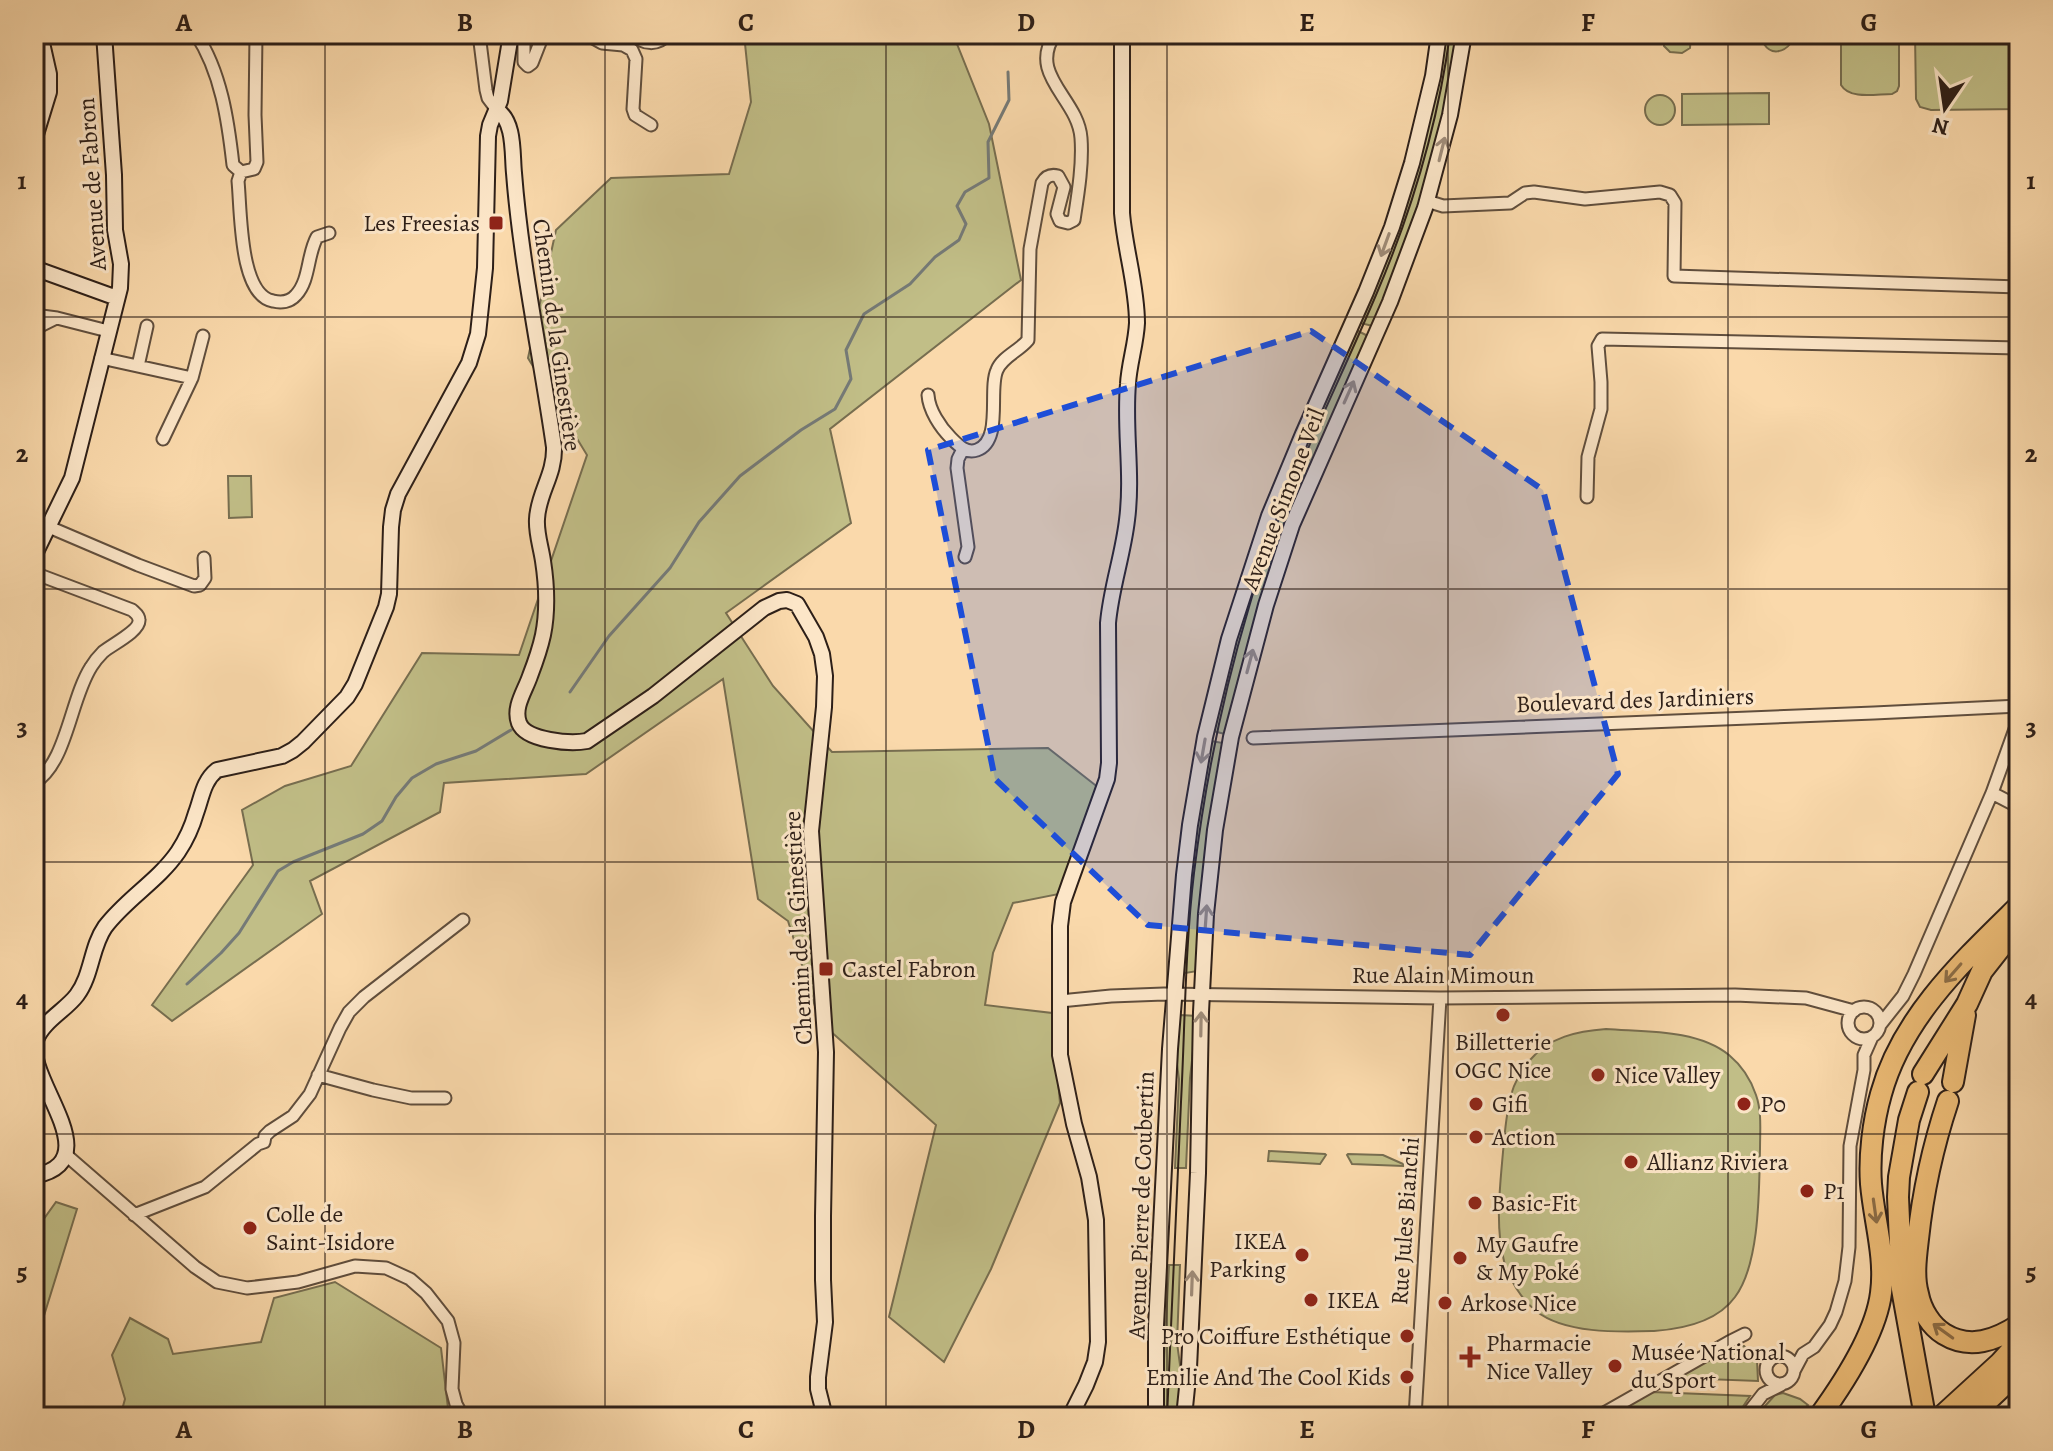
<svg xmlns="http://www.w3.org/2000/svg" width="2053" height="1451" viewBox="0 0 2053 1451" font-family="Alegreya,serif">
<rect width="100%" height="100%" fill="#fad9ab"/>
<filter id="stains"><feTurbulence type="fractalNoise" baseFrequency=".0025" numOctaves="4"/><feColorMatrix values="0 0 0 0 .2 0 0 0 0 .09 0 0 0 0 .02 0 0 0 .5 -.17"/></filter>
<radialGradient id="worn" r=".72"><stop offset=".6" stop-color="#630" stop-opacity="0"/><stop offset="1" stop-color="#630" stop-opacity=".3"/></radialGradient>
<!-- green -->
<path fill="#c1be87" stroke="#776e50" stroke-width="2" d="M 744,34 L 953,34 L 989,124 L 1021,280 L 830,429 L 851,523 L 726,613 L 773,686 L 832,752 L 1048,748 L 1099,788 L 1059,894 L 1013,903 L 993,953 L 985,1005 L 1052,1013 L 1060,1103 L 991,1269 L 944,1362 L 889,1317 L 936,1125 L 820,1022 L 788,921 L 758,899 L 723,679 L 586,774 L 444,783 L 440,812 L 310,881 L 322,914 L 172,1021 L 152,1005 L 253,865 L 242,810 L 285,786 L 351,766 L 422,653 L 519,655 L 587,455 L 528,358 L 556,230 L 611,178 L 729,174 L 751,102 Z
M 1444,34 L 1459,34 L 1452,79 L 1421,206 L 1373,326 L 1360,323 L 1359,320 Z
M 1664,34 L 1691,34 L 1690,48 L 1682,53 L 1670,52 L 1664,46 Z
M 1763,34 L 1791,34 L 1791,43 C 1783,53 1771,55 1764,44 Z
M 1841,34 L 1899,34 L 1899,86 L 1897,91 L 1892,94 C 1876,94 1850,100 1841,85 Z
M 1915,34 L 2019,34 L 2019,109 L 1931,110 L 1920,107 L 1916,99 Z
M 1769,93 L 1769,124 L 1682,125 L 1682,94 Z
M1645 110a15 15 0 1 1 30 0a15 15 0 1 1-30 0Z
M 1356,330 L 1368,336 L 1321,443 L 1225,734 L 1213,731 L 1233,641 L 1287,482 Z
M 228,476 L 251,476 L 252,517 L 229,518 Z
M 1211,741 L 1223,743 L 1198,971 L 1185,973 L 1182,971 L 1188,875 Z
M 1180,1015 L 1197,1016 L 1190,1078 L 1186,1168 L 1175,1168 L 1179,1079 L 1174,1043 Z
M 1606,1029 C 1645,1032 1697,1029 1729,1055 C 1741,1065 1751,1080 1756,1095 C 1762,1112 1760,1131 1760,1149 C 1759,1190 1760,1264 1735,1297 C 1717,1322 1683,1329 1654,1331 C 1619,1332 1565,1334 1536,1311 C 1521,1299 1509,1279 1504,1261 C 1495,1226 1500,1187 1503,1152 C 1505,1132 1506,1111 1512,1092 C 1515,1081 1523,1069 1530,1060 C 1549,1037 1578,1031 1606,1029 Z
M 1269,1151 L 1325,1154 L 1326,1155 L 1320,1164 L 1268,1161 Z
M 1348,1154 L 1383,1155 L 1403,1164 L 1403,1166 L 1352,1164 L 1347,1155 Z
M 56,1202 L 77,1209 L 34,1348 L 34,1221 L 43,1220 Z
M 1169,1265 L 1180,1265 L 1177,1343 L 1182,1379 L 1177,1417 L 1161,1417 Z
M 335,1282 L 441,1348 L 449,1417 L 120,1417 L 125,1399 L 112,1355 L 130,1318 L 168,1339 L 173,1354 L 261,1342 L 274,1298 Z
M 1744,1346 L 1757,1360 L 1758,1381 L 1677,1378 L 1729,1348 Z
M 1652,1392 L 1750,1396 L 1736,1417 L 1608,1417 Z
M 1783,1393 L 1800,1399 L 1808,1405 L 1796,1417 L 1755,1417 L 1775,1395 Z"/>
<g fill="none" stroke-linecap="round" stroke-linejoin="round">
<!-- stream -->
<path stroke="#757a77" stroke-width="3" d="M 570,692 L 609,636 L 670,568 L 699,522 L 740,476 L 801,430 L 835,409 L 851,379 L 846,350 L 864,314 L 910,284 L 935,257 L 959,240 L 966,224 L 957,206 L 965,192 L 989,178 L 988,142 L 1009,100 L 1008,72
M 187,984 L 221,953 L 239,933 L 278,871 L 293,862 L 363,834 L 382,821 L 396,797 L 412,778 L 436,764 L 476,751 L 511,730"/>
<!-- street casing -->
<g stroke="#604e3d" stroke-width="15">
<path id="street" d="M 196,34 C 221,72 228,120 233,165 L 241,172 L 254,169 L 257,162 L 255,115 L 256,34
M 479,34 L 486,90 L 488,98 L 497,110
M 524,34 L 524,62 L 528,66 L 532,63 L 541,40 L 550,34
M 586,34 L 602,43 L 623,45 L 632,50 L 636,59 L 633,109 L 635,115 L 651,125
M 633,34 C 643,45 658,46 668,34
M 241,172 L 238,181 C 241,210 239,295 273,301 C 281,303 290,302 296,295 C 310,280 307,255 317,237 L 329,233
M 1427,201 L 1443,206 L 1510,203 L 1525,193 L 1534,192 L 1585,199 L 1660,192 L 1670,195 L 1675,203 L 1674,276 L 2019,287
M 34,315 L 57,318 L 108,331
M 34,329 L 56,318
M 101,358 L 192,378 L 163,439
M 138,366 L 147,326
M 192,378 L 203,336
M 928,395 C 929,410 940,427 951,438 C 958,445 966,454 977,450 C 1003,441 988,389 997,370 C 1002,357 1019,351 1028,340 L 1030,249 L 1042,183 C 1046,176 1050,174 1058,176 L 1064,187 L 1057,214 L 1060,221 L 1068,223 L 1074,220 C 1078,194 1083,164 1081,138 C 1078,98 1027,75 1055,34
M 963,449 L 958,459 L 957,468 L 968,547 L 965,557
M 1587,497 L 1588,457 L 1601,409 L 1601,382 L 1598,346 L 1602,339 L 2019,348
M 49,527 L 138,565 L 194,586 L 200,585 L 205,578 L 204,558
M 34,573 L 132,610 C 135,613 139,615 139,620 C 140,631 111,645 103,652 C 98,657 94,662 91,667 C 70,700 67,763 34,783
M 1253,738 L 1874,713 L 2019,706
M 1992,793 L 2019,807
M 1060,1001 L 1111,996 L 1164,994 L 1440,998 L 1735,995 L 1806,998 L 1854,1011
M1848 1023a16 16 0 1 1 32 0a16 16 0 1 1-32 0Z
M 1880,1025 L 1903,996 L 1914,974 L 1992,793 L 2019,718
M 318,1075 L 373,1090 L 411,1098 L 445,1098
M 65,1154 L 195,1267 L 217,1282 L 247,1288 L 298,1282 L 355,1266 L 386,1268 L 410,1279 L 426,1293 L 448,1321 L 454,1343 L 452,1389 L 456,1404 L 463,1417
M 134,1215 L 205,1187 L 258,1144 L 264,1142 L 265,1136 L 270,1131 L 293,1116 L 310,1094 L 340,1028 L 349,1012 L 364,997 L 463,920
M1766 1370a14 14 0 1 1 28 0a14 14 0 1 1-28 0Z
M 1794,1371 L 1803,1354 L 1814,1347 L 1830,1325 L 1836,1312 L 1845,1281 L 1849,1247 L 1850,1146 L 1864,1070 L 1864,1055 L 1872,1037
M 1415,1417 L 1440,998
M 1597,1417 L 1729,1342 L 1745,1334
M 1745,1417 L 1763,1394 L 1781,1385"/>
</g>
<!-- secondary casing -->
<g stroke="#2d1f18" stroke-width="18">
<path id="secondary" d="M 497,110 C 515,122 512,153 514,173 C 521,264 541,356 554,447 C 555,475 538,493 537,519 C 536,533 541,547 543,561 C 547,587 548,610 543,635 C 540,649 535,663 530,676 C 525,691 513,707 519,723 C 526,741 571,744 587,741 L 653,696 L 764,608 L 779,601 L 787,600 L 797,604 L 816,637 L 822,654 L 825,676 L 824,707 L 811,831 L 826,1052 L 823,1216 L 823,1280 L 825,1322 L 818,1377 L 818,1389 L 825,1417
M 34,141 L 49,92 L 49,74 L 40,34
M 34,268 L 117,298
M 34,556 L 72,478 L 120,288 L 121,264 L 115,230 L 114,175 L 104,34
M 34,1176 C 112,1161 23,1078 36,1040 C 43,1021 66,1010 77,995 C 92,975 91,947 105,927 C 126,899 158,881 178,852 C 186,840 192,827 196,813 C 202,797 203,781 217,770 L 282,756 L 293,750 L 303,742 L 347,697 L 355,684 L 386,607 L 389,594 L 391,527 L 393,510 L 398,494 L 469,363 L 478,334 L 485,268 L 488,136 L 490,125 L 500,101 L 511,34
M 1070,1417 L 1086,1385 L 1095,1362 L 1098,1342 L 1096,1220 L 1089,1177 L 1074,1124 L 1060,1055 L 1060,926 L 1063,902 L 1070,882 L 1107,779 L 1109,763 L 1108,623 C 1111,588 1123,555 1127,520 C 1133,474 1124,429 1128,384 C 1129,364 1136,344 1137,323 C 1137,286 1125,250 1122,213 L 1122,34
M 1156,1417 L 1156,1326 L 1170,1049 L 1184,875 L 1190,825 L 1205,737 L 1229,639 L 1269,516 L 1303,434 L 1366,292 L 1392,227 L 1412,163 L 1433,76 L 1439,34
M 1184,1417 L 1189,1368 L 1198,1173 L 1201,1012 L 1206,914 L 1215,830 L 1231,737 L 1266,605 L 1292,525 L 1390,302 L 1425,208 L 1450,115 L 1464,34"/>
</g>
<!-- highway casing -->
<g stroke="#2d1f18" stroke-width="24">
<path id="highway" d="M 1923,1074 L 1967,1004 L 1982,971 L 2004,943 L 2019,929
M 1953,1082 L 1965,1015
M 1918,1092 L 1909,1120 L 1899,1177 L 1898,1197 L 1902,1289 L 1924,1411
M 1948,1101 C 1933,1146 1923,1191 1918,1239 C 1916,1256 1913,1277 1918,1294 C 1921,1310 1931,1326 1944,1334 C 1970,1350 1996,1340 2019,1325
M 1819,1417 C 1843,1384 1876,1333 1881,1293 C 1886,1257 1874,1220 1871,1184 C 1869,1156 1873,1122 1881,1094 C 1902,1017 1964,960 2019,906
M 1941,1417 L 2000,1363 L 2019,1342
M 1970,1417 L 2019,1371"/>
</g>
<!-- street -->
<use href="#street" stroke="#fce6c8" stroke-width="11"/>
<!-- secondary -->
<use href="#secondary" stroke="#fce6c8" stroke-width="14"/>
<!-- highway -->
<use href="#highway" stroke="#edbc76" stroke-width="20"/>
<!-- tram -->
<path stroke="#2d1f18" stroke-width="2" d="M 1167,1417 C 1171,1312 1176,1207 1181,1102 C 1185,1026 1185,949 1194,873 C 1205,783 1223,694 1249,607 C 1280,498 1332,399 1376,295 C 1411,213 1438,123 1450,34"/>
</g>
<!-- one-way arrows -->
<defs><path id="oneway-shaft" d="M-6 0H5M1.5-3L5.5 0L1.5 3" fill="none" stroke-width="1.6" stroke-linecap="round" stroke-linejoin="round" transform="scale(2)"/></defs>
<g stroke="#9f8c79">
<use href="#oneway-shaft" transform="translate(1442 149) rotate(-76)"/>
<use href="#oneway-shaft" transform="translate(1385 245) rotate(110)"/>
<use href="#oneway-shaft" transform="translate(1349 392) rotate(-66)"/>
<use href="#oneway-shaft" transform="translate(1250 661) rotate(-75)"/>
<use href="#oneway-shaft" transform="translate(1203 751) rotate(100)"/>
<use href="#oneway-shaft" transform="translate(1206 917) rotate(-86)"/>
<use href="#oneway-shaft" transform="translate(1201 1024) rotate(-89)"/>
<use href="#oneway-shaft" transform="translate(1192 1283) rotate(-88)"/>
</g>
<g stroke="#8d6e47">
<use href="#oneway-shaft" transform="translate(1953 973) rotate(131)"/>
<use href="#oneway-shaft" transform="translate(1875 1211) rotate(82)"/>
<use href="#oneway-shaft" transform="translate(1943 1331) rotate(-144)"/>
</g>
<!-- marked area -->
<path fill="#1d4ed8" fill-opacity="0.2" stroke="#1d4ed8" stroke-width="6" stroke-dasharray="16 10" stroke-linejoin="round" d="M 1311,331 L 1543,490 L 1618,774 L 1470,955 L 1148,925 L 995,779 L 928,450 Z"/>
<!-- grid -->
<path fill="none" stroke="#2d1f18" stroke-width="2" stroke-opacity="0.55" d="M 325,34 L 325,1417M 605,34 L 605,1417M 886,34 L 886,1417M 1167,34 L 1167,1417M 1448,34 L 1448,1417M 1728,34 L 1728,1417M 34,317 L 2019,317M 34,589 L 2019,589M 34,862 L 2019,862M 34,1134 L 2019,1134"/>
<!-- markers -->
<g fill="#8f2418" stroke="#fce6c8" stroke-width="3">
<rect x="488" y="215" width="16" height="16" rx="4"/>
<rect x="818" y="961" width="16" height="16" rx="4"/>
<circle cx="1503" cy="1015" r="8"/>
<circle cx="1598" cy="1075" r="8"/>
<circle cx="1476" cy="1104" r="8"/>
<circle cx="1744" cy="1104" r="8"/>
<circle cx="1476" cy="1137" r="8"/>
<circle cx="1631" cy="1162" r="8"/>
<circle cx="1807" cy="1191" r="8"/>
<circle cx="1475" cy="1203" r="8"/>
<circle cx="250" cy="1228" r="8"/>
<circle cx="1302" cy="1255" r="8"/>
<circle cx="1460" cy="1258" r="8"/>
<circle cx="1311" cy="1300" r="8"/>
<circle cx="1445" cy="1303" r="8"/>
<circle cx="1407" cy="1336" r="8"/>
<path d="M1466 1345h8v8h8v8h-8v8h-8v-8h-8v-8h8z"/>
<circle cx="1615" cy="1366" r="8"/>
<circle cx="1407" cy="1377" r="8"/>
</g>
<g text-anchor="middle" stroke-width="6" stroke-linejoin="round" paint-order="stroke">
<!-- street labels -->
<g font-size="24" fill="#2d1f18" stroke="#fce6c8">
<text transform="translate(92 184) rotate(-94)" y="8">Avenue de Fabron</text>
<text transform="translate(557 335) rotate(82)" y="8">Chemin de la Ginestière</text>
<text transform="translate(1283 499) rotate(-69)" y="8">Avenue Simone Veil</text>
<text transform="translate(1635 700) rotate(-2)" y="8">Boulevard des Jardiniers</text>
<text transform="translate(798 928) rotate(-93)" y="8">Chemin de la Ginestière</text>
<text x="1443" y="983">Rue Alain Mimoun</text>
<text transform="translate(1141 1205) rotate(-88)" y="8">Avenue Pierre de Coubertin</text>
<text transform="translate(1405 1221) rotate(-86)" y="8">Rue Jules Bianchi</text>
</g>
<!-- poi labels -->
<g font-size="24" fill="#2d1f18" stroke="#fce6c8" text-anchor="start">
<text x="480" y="231" text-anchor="end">Les Freesias</text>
<text x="842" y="977">Castel Fabron</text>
<text x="1503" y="1050" text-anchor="middle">Billetterie<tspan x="1503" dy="28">OGC Nice</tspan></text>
<text x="1614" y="1083">Nice Valley</text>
<text x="1492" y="1112">Gifi</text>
<text x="1760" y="1112">P0</text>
<text x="1492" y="1145">Action</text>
<text x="1647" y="1170">Allianz Riviera</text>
<text x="1823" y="1199">P1</text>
<text x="1491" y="1211">Basic-Fit</text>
<text x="266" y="1222">Colle de<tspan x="266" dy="28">Saint-Isidore</tspan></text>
<text x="1286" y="1249" text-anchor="end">IKEA<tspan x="1286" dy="28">Parking</tspan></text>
<text x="1476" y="1252">My Gaufre<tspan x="1476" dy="28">&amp; My Poké</tspan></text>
<text x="1327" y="1308">IKEA</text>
<text x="1461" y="1311">Arkose Nice</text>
<text x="1391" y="1344" text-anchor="end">Pro Coiffure Esthétique</text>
<text x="1486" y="1351">Pharmacie<tspan x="1486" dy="28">Nice Valley</tspan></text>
<text x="1631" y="1360">Musée National<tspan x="1631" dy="28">du Sport</tspan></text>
<text x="1391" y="1385" text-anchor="end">Emilie And The Cool Kids</text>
</g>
</g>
<!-- margin -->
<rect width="2053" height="1451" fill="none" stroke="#fad9ab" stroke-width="88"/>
<!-- north arrow -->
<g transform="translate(1945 108) rotate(193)" stroke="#fce6c8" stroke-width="6" paint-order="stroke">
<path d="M0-6L14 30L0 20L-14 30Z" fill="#2d1f18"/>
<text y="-12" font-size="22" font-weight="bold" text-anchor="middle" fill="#2d1f18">N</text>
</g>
<rect x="44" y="44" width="1965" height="1363" fill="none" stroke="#2d1f18" stroke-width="3"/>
<g font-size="26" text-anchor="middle" font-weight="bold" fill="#2d1f18">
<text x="184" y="31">A</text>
<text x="465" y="31">B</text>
<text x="746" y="31">C</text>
<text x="1026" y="31">D</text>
<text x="1307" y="31">E</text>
<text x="1588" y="31">F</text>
<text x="1869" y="31">G</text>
<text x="22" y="189">1</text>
<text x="2031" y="189">1</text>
<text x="22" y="462">2</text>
<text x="2031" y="462">2</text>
<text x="22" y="735">3</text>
<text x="2031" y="735">3</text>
<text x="22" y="1007">4</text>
<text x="2031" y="1007">4</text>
<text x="22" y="1280">5</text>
<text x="2031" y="1280">5</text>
<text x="184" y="1438">A</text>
<text x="465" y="1438">B</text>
<text x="746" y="1438">C</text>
<text x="1026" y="1438">D</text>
<text x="1307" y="1438">E</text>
<text x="1588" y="1438">F</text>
<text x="1869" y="1438">G</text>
</g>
<rect width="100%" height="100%" filter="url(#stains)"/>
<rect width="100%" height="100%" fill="url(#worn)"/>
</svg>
